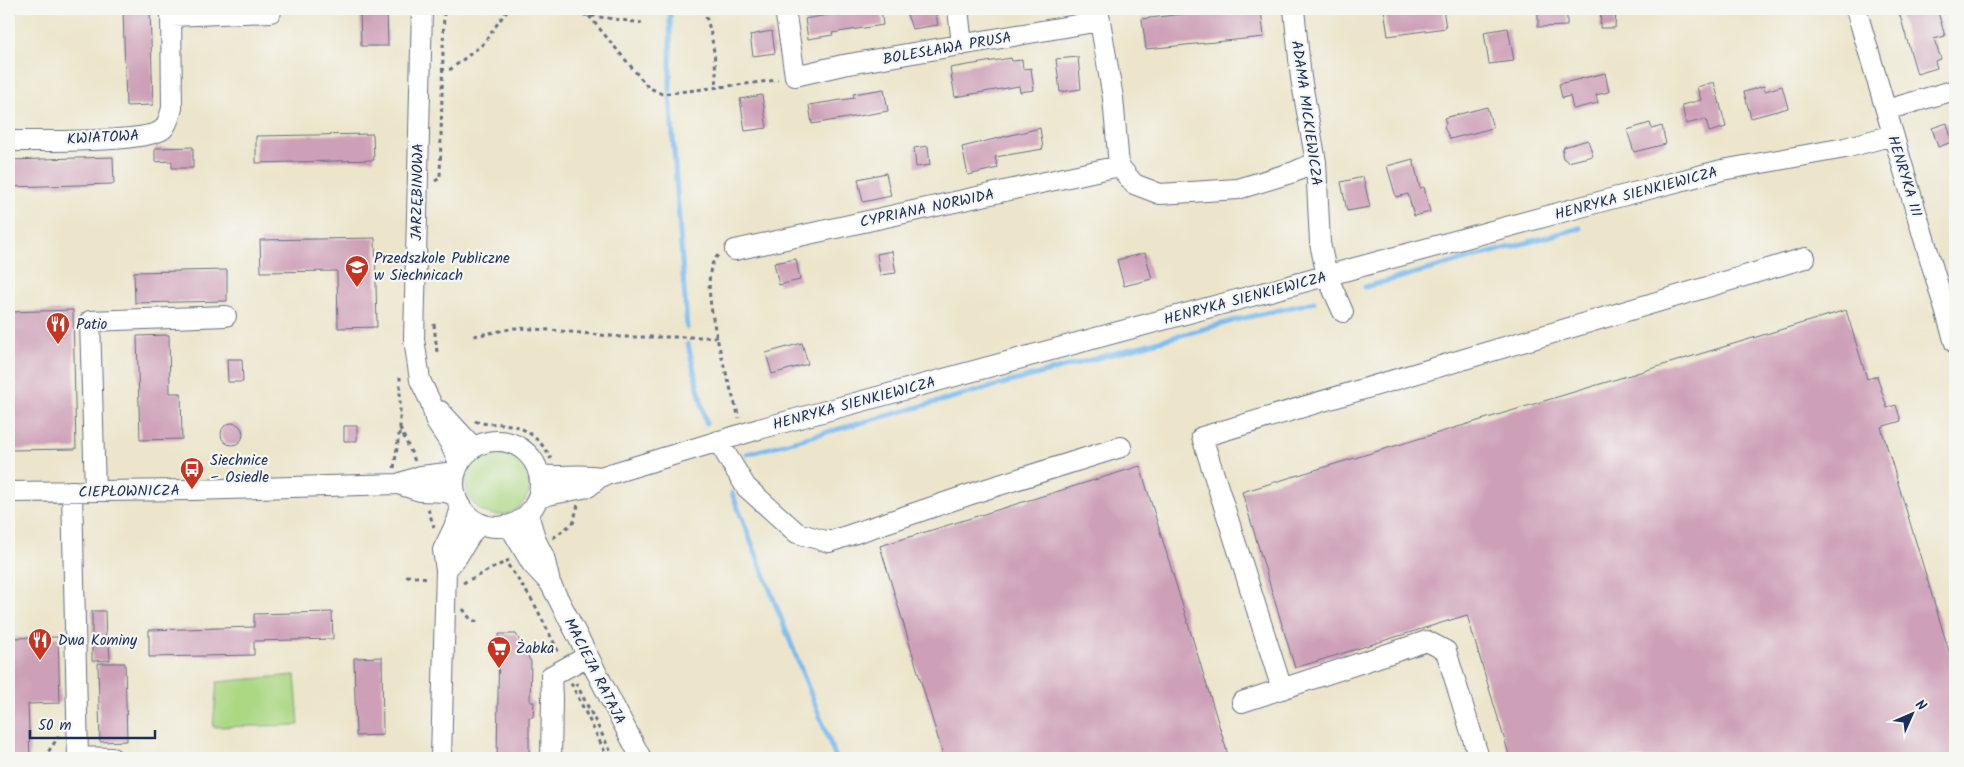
<svg xmlns="http://www.w3.org/2000/svg" width="1964" height="767" viewBox="0 0 1964 767" font-family="Kalam,sans-serif">
<rect width="100%" height="100%" fill="#f6f6f2"/>
<filter id="ink" filterUnits="userSpaceOnUse"><feTurbulence type="fractalNoise" baseFrequency=".02" numOctaves="2"/><feDisplacementMap in="SourceGraphic" scale="10" xChannelSelector="R" yChannelSelector="G"/><feConvolveMatrix kernelMatrix="1 2 1 2 8 2 1 2 1" color-interpolation-filters="sRGB"/></filter>
<filter id="wash" filterUnits="userSpaceOnUse"><feTurbulence type="fractalNoise" baseFrequency=".0096" numOctaves="4" result="noise"/><feDisplacementMap in="SourceGraphic" scale="20" xChannelSelector="R" yChannelSelector="G"/><feGaussianBlur stdDeviation="1.12" result="paint"/><feColorMatrix in="noise" values="0 0 0 0 0 0 0 0 0 0 0 0 0 0 0 0 0 1.4 0 .05"/><feComposite in="paint" operator="in"/></filter>
<g filter="url(#wash)">
<rect width="100%" height="100%" fill="#ece5cb"/>
<!-- green -->
<path fill="#acd783" stroke="#648370" d="M466 483a32 32 0 1 1 64 0a32 32 0 1 1-64 0Z
M 295,675 L 299,725 L 213,727 L 217,682 Z"/>
<g fill="none" stroke-linecap="round" stroke-linejoin="round">
<!-- stream -->
<path stroke="#7bbbef" stroke-width="5" d="M 670,9 L 670,90
M 670,96 L 687,328
M 1365,287 L 1580,228
M 688,344 L 706,423
M 747,454 L 1240,319 L 1314,302
M 732,493 L 836,758"/>
</g>
<g id="blocks">
<!-- building -->
<path fill="#cea0b8" d="M 123,9 L 150,9 L 153,105 L 126,106 Z
M 360,9 L 387,9 L 388,46 L 361,46 Z
M 849,9 L 881,9 L 883,25 L 832,33 L 833,35 L 808,39 L 805,19 L 849,11 Z
M 910,9 L 935,9 L 938,25 L 912,29 L 907,14 Z
M 1222,9 L 1261,9 L 1264,37 L 1146,49 L 1142,19 Z
M 1384,9 L 1443,9 L 1446,28 L 1388,36 Z
M 1538,9 L 1567,9 L 1567,26 L 1538,27 Z
M 1601,9 L 1616,9 L 1615,28 L 1600,28 Z
M 1898,9 L 1937,9 L 1945,36 L 1934,39 L 1941,59 L 1935,61 L 1937,68 L 1917,74 Z
M 1508,28 L 1514,61 L 1489,64 L 1484,32 Z
M 772,31 L 775,53 L 753,56 L 750,35 Z
M 1078,57 L 1081,89 L 1060,92 L 1056,59 Z
M 1011,58 L 1012,61 L 1022,60 L 1023,69 L 1031,68 L 1034,90 L 1020,92 L 1019,86 L 955,97 L 950,68 Z
M 1605,73 L 1609,92 L 1596,95 L 1598,103 L 1573,109 L 1570,96 L 1562,98 L 1559,84 Z
M 1714,82 L 1726,127 L 1709,132 L 1706,119 L 1686,124 L 1682,105 L 1701,100 L 1697,87 Z
M 1764,86 L 1765,91 L 1782,86 L 1788,108 L 1751,118 L 1744,92 Z
M 884,89 L 888,111 L 812,124 L 809,105 L 854,98 L 853,94 Z
M 762,95 L 767,128 L 745,131 L 740,99 Z
M 1487,107 L 1493,128 L 1450,139 L 1444,127 L 1446,123 L 1444,118 Z
M 1650,123 L 1652,129 L 1662,126 L 1666,144 L 1634,152 L 1627,130 Z
M 1947,123 L 1952,142 L 1938,147 L 1932,128 Z
M 1040,128 L 1043,149 L 995,157 L 998,168 L 968,175 L 962,147 Z
M 373,134 L 374,160 L 256,163 L 256,136 Z
M 1588,140 L 1593,156 L 1568,162 L 1563,158 L 1562,153 L 1564,147 Z
M 928,146 L 930,165 L 916,167 L 914,148 Z
M 193,147 L 193,168 L 172,168 L 172,161 L 155,162 L 155,148 Z
M 113,157 L 114,184 L 9,187 L 9,160 Z
M 1413,159 L 1420,188 L 1424,187 L 1430,212 L 1414,216 L 1408,194 L 1396,197 L 1387,166 Z
M 886,173 L 891,196 L 863,202 L 858,179 Z
M 1363,177 L 1370,207 L 1347,211 L 1341,182 Z
M 375,238 L 377,327 L 338,328 L 337,271 L 261,272 L 260,240 Z
M 892,251 L 896,273 L 880,275 L 877,254 Z
M 1145,253 L 1152,279 L 1124,286 L 1117,260 Z
M 796,259 L 800,280 L 779,285 L 774,263 Z
M 227,270 L 227,301 L 135,303 L 134,272 Z
M 73,310 L 76,449 L 9,450 L 9,312 Z
M 1846,310 L 1867,379 L 1877,376 L 1887,408 L 1896,405 L 1901,421 L 1881,427 L 1955,671 L 1955,758 L 1510,758 L 1467,615 L 1295,668 L 1242,492 Z
M 169,335 L 170,393 L 181,393 L 182,439 L 140,440 L 137,336 Z
M 802,343 L 808,364 L 772,374 L 766,353 Z
M 227,359 L 242,359 L 243,382 L 228,382 Z
M221 434a11 11 0 1 1 22 0a11 11 0 1 1-22 0Z
M 344,426 L 357,426 L 357,441 L 344,441 Z
M 1140,466 L 1229,758 L 944,758 L 880,546 Z
M 92,611 L 105,611 L 106,643 L 109,643 L 110,660 L 92,661 Z
M 332,612 L 333,639 L 254,641 L 254,655 L 149,657 L 149,630 L 254,627 L 254,614 Z
M 499,634 L 516,634 L 531,662 L 530,702 L 534,702 L 533,717 L 529,717 L 529,758 L 497,758 Z
M 58,637 L 60,703 L 28,704 L 30,758 L 9,758 L 9,638 Z
M 382,657 L 383,735 L 356,736 L 354,658 Z
M 98,663 L 125,663 L 127,741 L 100,742 Z"/>
</g>
</g>
<g filter="url(#ink)">
<use href="#blocks" fill-opacity="0" stroke="#646f84" stroke-width="1"/>
<g fill="none" stroke-linecap="round" stroke-linejoin="round">
<!-- minor casing -->
<g stroke="#646f84" stroke-width="22">
<path id="minor" d="M 422,9 L 414,339 L 420,380 L 431,403 L 436,422 L 450,443 L 459,463
M 785,9 L 795,76 L 843,65 L 1100,21
M 958,9 L 962,45
M 1098,9 L 1113,98 L 1119,166 L 1134,184 L 1160,194 L 1238,189 L 1294,172 L 1316,162
M 1294,9 L 1301,78 L 1316,162 L 1320,243 L 1327,276 L 1343,312
M 1856,9 L 1955,343
M 172,16 L 271,12 L 271,9
M 1886,110 L 1955,90
M 9,141 C 34,141 148,143 163,129 C 168,124 170,115 172,108 L 171,9
M 735,250 L 1119,166
M 440,411 L 474,448
M 718,441 L 746,487 L 797,533 L 829,542 L 980,491 L 1121,447
M454 484a43 43 0 1 1 86 0a43 43 0 1 1-86 0Z
M 539,475 C 560,478 580,473 600,477
M 398,484 L 420,491 L 446,492 L 456,496
M 72,491 L 78,757 L 112,758
M 95,491 L 90,321 L 226,316
M 9,492 L 192,490 L 398,484 L 421,476 L 456,472
M 537,499 L 548,495 L 588,487 L 600,477 L 759,429 L 1614,198 L 1722,170 L 1845,148 L 1893,135
M 528,514 L 536,541 L 544,557 L 550,583
M 504,526 L 512,530 L 532,564 L 550,583 L 641,758
M 446,570 L 457,557 L 473,531 L 482,524
M 1282,689 L 1202,437 L 1805,258
M 1242,702 L 1427,641 L 1446,651 L 1479,758
M 441,758 L 446,570 L 443,550 L 457,521 L 461,507
M 551,758 L 552,699 L 551,676 L 588,656"/>
</g>
<!-- path -->
<path stroke="#646f84" stroke-width="3" stroke-dasharray="4 4" stroke-linecap="butt" d="M 544,9 L 642,23
M 703,9 C 714,35 715,60 717,88
M 589,16 L 648,87 L 662,94 L 778,80
M 441,70 L 451,69 L 483,44 L 508,9
M 435,181 L 440,178 L 444,9
M 718,255 C 716,258 713,261 712,265 C 700,295 730,385 739,418
M 434,324 L 437,352
M 474,336 L 515,328 L 550,330 L 621,337 L 717,337
M 475,421 C 484,425 492,423 502,424 C 524,425 541,439 551,459
M 400,428 L 415,461
M 394,468 L 400,428 L 400,377
M 428,509 L 434,527
M 553,538 L 573,523 L 578,505
M 508,565 L 534,603 L 559,653
M 406,576 L 430,578
M 463,583 L 509,560
M 463,609 L 471,620 L 479,622
M 571,683 L 608,758
M 576,683 L 614,758
M 44,758 L 59,736"/>
<!-- minor -->
<use href="#minor" stroke="#fff" stroke-width="20"/>
</g>
</g>
<!-- icons -->
<defs>
<g id="school-pin" transform="scale(1.25)"><path d="M0 17L-7.5 6A9.5 9.5 0 1 1 7.5 6Z" fill="#c8321e" stroke="#f6f6f2"/><path d="M0-5L7-2L0 1L-7-2ZM-4 1L0 2.5L4 1V4Q0 6-4 4Z" fill="#fff"/></g>
<g id="restaurant-pin" transform="scale(1.25)"><path d="M0 17L-7.5 6A9.5 9.5 0 1 1 7.5 6Z" fill="#c8321e" stroke="#f6f6f2"/><path d="M-5-6h1v4h1v-4h1v4h1v-4h1v5L-1.5 .5V6h-2V.5L-5-1ZM5-6V6H3V1.5H1.5Q1.5-4 5-6Z" fill="#fff"/></g>
<g id="bus-pin" transform="scale(1.25)"><path d="M0 17L-7.5 6A9.5 9.5 0 1 1 7.5 6Z" fill="#c8321e" stroke="#f6f6f2"/><path d="M-5-6H5V4H4V6H2V4H-2V6H-4V4H-5ZM-3.5-4V0h7V-4ZM-3.5 1.2v1.5H-2V1.2ZM2 1.2v1.5H3.5V1.2Z" fill="#fff"/></g>
<g id="supermarket-pin" transform="scale(1.25)"><path d="M0 17L-7.5 6A9.5 9.5 0 1 1 7.5 6Z" fill="#c8321e" stroke="#f6f6f2"/><path d="M-6-5.5h2.5l.6 2H6L4.5 2H-2.5L-4.4-4H-6ZM-1.5 3.2a1.3 1.3 0 1 0 .1 0ZM3 3.2a1.3 1.3 0 1 0 .1 0Z" fill="#fff"/></g>
</defs>
<g fill-rule="evenodd">
<use href="#school-pin" x="357" y="267"/>
<use href="#restaurant-pin" x="58" y="324"/>
<use href="#bus-pin" x="192" y="469"/>
<use href="#restaurant-pin" x="40" y="640"/>
<use href="#supermarket-pin" x="499" y="648"/>
</g>
<g text-anchor="middle" stroke-width="4.5" stroke-linejoin="round" paint-order="stroke">
<!-- street labels -->
<g font-size="15" fill="#1b2f5e" stroke="#f6f6f2">
<text transform="translate(947 48) rotate(-10)" y="5">BOLESŁAWA PRUSA</text>
<text transform="translate(1307 113) rotate(82)" y="5">ADAMA MICKIEWICZA</text>
<text transform="translate(103 137) rotate(-3)" y="5">KWIATOWA</text>
<text transform="translate(1905 176) rotate(73)" y="5">HENRYKA III</text>
<text transform="translate(417 192) rotate(-89)" y="5">JARZĘBINOWA</text>
<text transform="translate(1636 193) rotate(-15)" y="5">HENRYKA SIENKIEWICZA</text>
<text transform="translate(927 208) rotate(-12)" y="5">CYPRIANA NORWIDA</text>
<text transform="translate(1245 298) rotate(-15)" y="5">HENRYKA SIENKIEWICZA</text>
<text transform="translate(854 403) rotate(-15)" y="5">HENRYKA SIENKIEWICZA</text>
<text transform="translate(129 491) rotate(-1)" y="5">CIEPŁOWNICZA</text>
<text transform="translate(595 671) rotate(63)" y="5">MACIEJA RATAJA</text>
</g>
<!-- poi labels -->
<g font-size="15" fill="#1b2f5e" stroke="#f6f6f2" text-anchor="start">
<text x="374" y="263">Przedszkole Publiczne<tspan x="374" dy="17">w Siechnicach</tspan></text>
<text x="76" y="329">Patio</text>
<text x="210" y="465">Siechnice<tspan x="210" dy="17">– Osiedle</tspan></text>
<text x="58" y="645">Dwa Kominy</text>
<text x="516" y="653">Żabka</text>
</g>
</g>
<!-- margin -->
<rect width="1964" height="767" fill="none" stroke="#f6f6f2" stroke-width="30"/>
<!-- north arrow -->
<g transform="translate(1912 714) rotate(45)" stroke="#f6f6f2" stroke-width="4" paint-order="stroke">
<path d="M0-4L9 19L0 12L-9 19Z" fill="#1b2f5e"/>
<text y="-8" font-size="14" font-weight="bold" text-anchor="middle" fill="#1b2f5e">N</text>
</g>
<!-- scale -->
<path d="M30 730v8h125v-8" fill="none" stroke="#1b2f5e" stroke-width="2.5"/>
<text x="38" y="730" font-size="15" fill="#1b2f5e" stroke="#f6f6f2" stroke-width="4" paint-order="stroke">50 m</text>
</svg>
